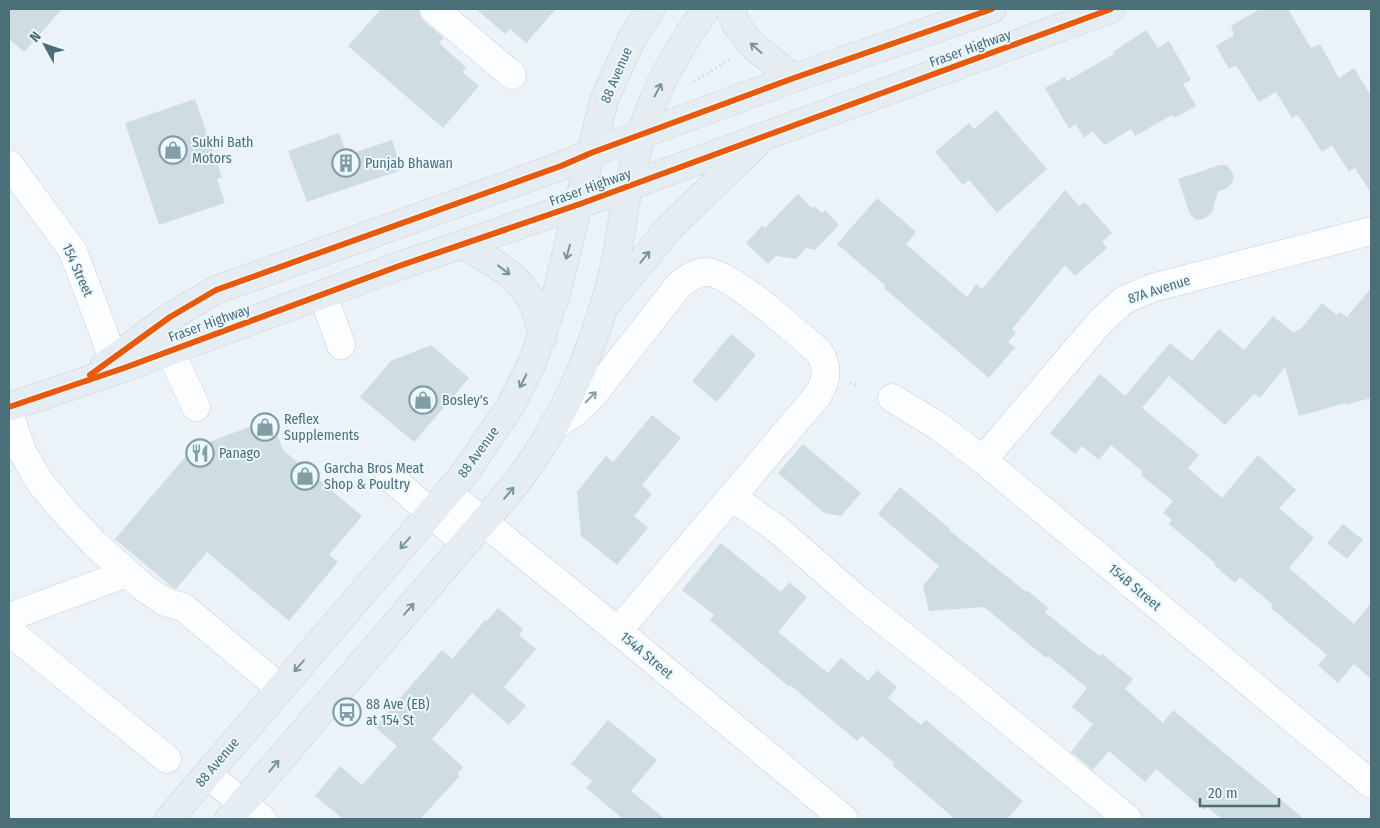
<svg xmlns="http://www.w3.org/2000/svg" width="1380" height="828" viewBox="0 0 1380 828" font-family="'Fira Sans Condensed',sans-serif">
<rect width="100%" height="100%" fill="#ebf2f8"/>
<!-- building -->
<path fill="#cfdce2" d="M 9,9 L 62,9 L 24,52 L 9,39 Z
M 381,9 L 419,9 L 420,15 L 424,21 L 444,38 L 439,43 L 466,67 L 462,72 L 479,86 L 443,128 L 348,46 Z
M 476,9 L 556,9 L 526,43 L 510,29 L 505,34 Z
M 1260,9 L 1288,9 L 1311,48 L 1320,44 L 1339,78 L 1354,68 L 1371,96 L 1371,193 L 1355,168 L 1349,172 L 1332,145 L 1322,152 L 1298,115 L 1292,118 L 1276,92 L 1259,102 L 1236,65 L 1229,69 L 1216,46 L 1234,35 L 1231,26 Z
M 1146,30 L 1158,48 L 1169,41 L 1191,80 L 1183,84 L 1196,106 L 1174,118 L 1172,115 L 1135,136 L 1131,129 L 1105,145 L 1092,131 L 1084,138 L 1076,124 L 1069,129 L 1045,88 L 1065,77 L 1067,81 L 1114,54 L 1113,52 Z
M 195,99 L 222,177 L 217,179 L 225,203 L 159,225 L 125,123 Z
M 996,110 L 1047,169 L 997,213 L 969,180 L 963,185 L 935,152 L 969,123 L 974,129 Z
M 339,133 L 347,155 L 392,140 L 402,170 L 307,202 L 288,151 Z
M 1220,165 L 1226,165 L 1231,170 L 1234,176 L 1232,183 L 1227,188 L 1218,191 L 1212,212 L 1207,217 L 1201,220 L 1195,219 L 1190,214 L 1178,179 Z
M 1065,190 L 1079,206 L 1085,202 L 1112,233 L 1102,242 L 1107,248 L 1075,276 L 1065,265 L 1012,329 L 1016,333 L 1008,342 L 1015,347 L 989,378 L 884,288 L 886,286 L 837,244 L 877,198 L 916,232 L 906,244 L 967,297 L 976,284 L 982,289 Z
M 798,194 L 812,208 L 814,206 L 822,213 L 825,210 L 839,225 L 815,250 L 806,248 L 796,259 L 776,256 L 768,264 L 746,243 L 762,226 L 765,228 Z
M 1371,288 L 1371,398 L 1345,405 L 1345,403 L 1299,416 L 1285,367 L 1260,398 L 1254,394 L 1225,425 L 1169,376 L 1142,408 L 1199,455 L 1188,468 L 1222,498 L 1258,455 L 1296,490 L 1279,508 L 1314,538 L 1289,568 L 1354,624 L 1371,603 L 1371,679 L 1354,664 L 1338,683 L 1318,665 L 1327,655 L 1271,608 L 1273,605 L 1240,577 L 1235,583 L 1214,565 L 1215,563 L 1169,524 L 1172,520 L 1163,513 L 1173,501 L 1141,475 L 1143,472 L 1111,445 L 1099,460 L 1082,446 L 1075,454 L 1050,433 L 1100,374 L 1125,396 L 1170,343 L 1192,361 L 1219,329 L 1244,350 L 1273,316 L 1294,333 L 1298,329 L 1300,330 L 1322,303 L 1337,315 L 1340,312 L 1347,317 Z
M 731,334 L 756,355 L 717,402 L 692,381 Z
M 431,345 L 469,378 L 414,442 L 360,397 L 391,361 Z
M 652,415 L 681,438 L 642,485 L 652,494 L 634,516 L 648,528 L 617,565 L 581,536 L 577,492 L 606,456 L 613,462 Z
M 271,419 L 283,450 L 362,516 L 329,555 L 338,562 L 289,621 L 207,552 L 176,589 L 173,588 L 115,539 L 198,442 L 201,445 Z
M 803,444 L 861,493 L 841,516 L 824,513 L 778,473 Z
M 900,487 L 950,529 L 949,530 L 1026,592 L 1027,590 L 1048,608 L 1045,612 L 1085,645 L 1100,656 L 1102,654 L 1133,679 L 1125,689 L 1163,723 L 1173,710 L 1304,819 L 1222,819 L 1207,807 L 1204,810 L 1156,769 L 1145,782 L 1109,751 L 1093,770 L 1071,752 L 1093,724 L 1072,707 L 1087,688 L 1048,656 L 1046,658 L 984,607 L 929,611 L 923,586 L 939,566 L 878,514 Z
M 1343,524 L 1363,540 L 1347,559 L 1327,543 Z
M 721,543 L 781,592 L 789,582 L 807,597 L 778,632 L 828,673 L 841,658 L 868,681 L 877,670 L 897,687 L 888,698 L 921,725 L 926,720 L 1023,801 L 1007,819 L 955,819 L 892,765 L 894,763 L 862,736 L 857,741 L 790,685 L 788,686 L 710,620 L 714,615 L 682,590 Z
M 498,608 L 523,629 L 519,635 L 536,649 L 504,687 L 526,706 L 509,725 L 472,693 L 432,739 L 463,767 L 457,774 L 460,776 L 420,819 L 343,819 L 315,796 L 340,766 L 362,785 L 397,746 L 375,727 L 442,650 L 452,659 L 486,619 L 487,621 Z
M 608,720 L 657,760 L 631,791 L 665,819 L 623,819 L 586,788 L 592,781 L 571,764 Z"/>
<g fill="none" stroke-linecap="round" stroke-linejoin="round">
<!-- minor casing -->
<g stroke="#c7d0d4" stroke-width="29">
<path id="minor" d="M 434,9 L 512,75
M 9,164 L 73,251 L 103,331 L 113,359
M 323,295 L 341,345
M 170,351 L 196,407
M 892,398 L 938,426 L 983,460 L 1371,784
M 9,413 L 21,449 L 39,481 L 63,510 L 95,544 L 143,587 L 165,602 L 183,607 L 280,688
M 553,426 L 573,414 L 592,396 L 679,285 C 687,279 696,272 706,272 C 731,272 798,334 819,352 C 829,368 827,380 817,396 L 618,631
M 983,460 L 1100,322 L 1124,300 L 1152,288 L 1371,231
M 390,477 L 465,543
M 448,493 L 618,631 L 844,819
M 732,497 L 777,529 L 859,601 L 965,685 L 1128,819
M 9,617 L 127,573
M 9,631 L 167,759
M 207,774 L 262,819"/>
</g>
<!-- major casing -->
<g stroke="#c9d0d3" stroke-width="29">
<path id="major" d="M 730,9 L 737,26 L 753,46 L 794,78
M 463,245 C 490,261 521,275 534,306 C 538,315 540,327 543,337
M 609,301 L 670,227 L 755,145
M 104,366 L 170,317 L 216,290 L 561,166 L 591,153 L 794,78 L 992,9
M 9,407 L 124,368 L 399,266 L 580,204 L 1111,9
M 169,819 L 465,473 L 510,407 L 532,363 L 557,291 L 604,100 L 632,38 L 651,9
M 229,819 L 509,492 C 559,431 592,354 612,278 C 620,247 622,215 629,185 C 636,155 642,124 655,97 C 668,66 687,36 706,9"/>
</g>
<!-- path -->
<path stroke="#c8d3d6" stroke-width="3" stroke-dasharray="1 4" stroke-linecap="butt" d="M 694,81 L 731,59
M 850,383 L 859,386"/>
<!-- minor -->
<use href="#minor" stroke="#fcfdfe" stroke-width="28"/>
<!-- major -->
<use href="#major" stroke="#e5edf3" stroke-width="28"/>
<!-- cycleway casing -->
<g stroke="#edf7ff" stroke-width="9">
<path id="cycleway" d="M 90,375 L 170,317 L 216,290 L 561,166 L 591,153 L 794,78 L 992,9
M 9,407 L 124,368 L 399,266 L 580,204 L 1111,9"/>
</g>
<!-- cycleway -->
<use href="#cycleway" stroke="#e8590c" stroke-width="6"/>
</g>
<!-- one-way arrows -->
<defs><path id="oneway-shaft" d="M-6 0H5M1.5-3L5.5 0L1.5 3" fill="none" stroke-width="1.6" stroke-linecap="round" stroke-linejoin="round" transform="scale(1.25)"/></defs>
<g stroke="#78959c">
<use href="#oneway-shaft" transform="translate(756 48) rotate(-139)"/>
<use href="#oneway-shaft" transform="translate(658 90) rotate(-62)"/>
<use href="#oneway-shaft" transform="translate(568 252) rotate(105)"/>
<use href="#oneway-shaft" transform="translate(645 257) rotate(-51)"/>
<use href="#oneway-shaft" transform="translate(504 270) rotate(38)"/>
<use href="#oneway-shaft" transform="translate(523 381) rotate(117)"/>
<use href="#oneway-shaft" transform="translate(509 493) rotate(-50)"/>
<use href="#oneway-shaft" transform="translate(405 543) rotate(131)"/>
<use href="#oneway-shaft" transform="translate(409 609) rotate(-49)"/>
<use href="#oneway-shaft" transform="translate(299 666) rotate(131)"/>
<use href="#oneway-shaft" transform="translate(274 766) rotate(-50)"/>
</g>
<use stroke="#88a1a6" href="#oneway-shaft" transform="translate(591 397) rotate(-45)"/>
<!-- icons -->
<defs>
<g id="shop-ring" transform="scale(1.4375)"><circle r="9.5" fill="#edf7ff" stroke="#829da4" stroke-width="1.5"/><path d="M-5-2.5h2.3a2.7 3.5 0 0 1 5.4 0H5L5.5 6h-11ZM-1.5-2.5h3a1.5 2.3 0 0 0-3 0Z" fill="#829da4"/></g>
<g id="building-ring" transform="scale(1.4375)"><circle r="9.5" fill="#edf7ff" stroke="#829da4" stroke-width="1.5"/><path d="M-4-6H4V6H1V3H-1V6H-4ZM-2.5-4.3h1.7v1.8h-1.7ZM.8-4.3h1.7v1.8H.8ZM-2.5-1h1.7V.8h-1.7ZM.8-1h1.7V.8H.8Z" fill="#829da4"/></g>
<g id="restaurant-ring" transform="scale(1.4375)"><circle r="9.5" fill="#edf7ff" stroke="#829da4" stroke-width="1.5"/><path d="M-5-6h1v4h1v-4h1v4h1v-4h1v5L-1.5 .5V6h-2V.5L-5-1ZM5-6V6H3V1.5H1.5Q1.5-4 5-6Z" fill="#829da4"/></g>
<g id="bus-ring" transform="scale(1.4375)"><circle r="9.5" fill="#edf7ff" stroke="#829da4" stroke-width="1.5"/><path d="M-5-6H5V4H4V6H2V4H-2V6H-4V4H-5ZM-3.5-4V0h7V-4ZM-3.5 1.2v1.5H-2V1.2ZM2 1.2v1.5H3.5V1.2Z" fill="#829da4"/></g>
</defs>
<g fill-rule="evenodd">
<use href="#shop-ring" x="173" y="150"/>
<use href="#building-ring" x="346" y="163"/>
<use href="#shop-ring" x="423" y="400"/>
<use href="#shop-ring" x="265" y="427"/>
<use href="#restaurant-ring" x="200" y="453"/>
<use href="#shop-ring" x="305" y="476"/>
<use href="#bus-ring" x="347" y="712"/>
</g>
<g text-anchor="middle" stroke-width="4" stroke-linejoin="round" paint-order="stroke">
<!-- street labels -->
<g font-size="14" fill="#4a6f77" stroke="#edf7ff">
<text transform="translate(970 48) rotate(-20)" y="5">Fraser Highway</text>
<text transform="translate(616 75) rotate(-67)" y="5">88 Avenue</text>
<text transform="translate(590 187) rotate(-20)" y="5">Fraser Highway</text>
<text transform="translate(78 270) rotate(66)" y="5">154 Street</text>
<text transform="translate(1159 289) rotate(-18)" y="5">87A Avenue</text>
<text transform="translate(209 323) rotate(-20)" y="5">Fraser Highway</text>
<text transform="translate(478 452) rotate(-54)" y="5">88 Avenue</text>
<text transform="translate(1135 587) rotate(40)" y="5">154B Street</text>
<text transform="translate(647 655) rotate(40)" y="5">154A Street</text>
<text transform="translate(217 762) rotate(-50)" y="5">88 Avenue</text>
</g>
<!-- poi labels -->
<g font-size="14" fill="#4a6f77" stroke="#edf7ff" text-anchor="start">
<text x="192" y="147">Sukhi Bath<tspan x="192" dy="16">Motors</tspan></text>
<text x="365" y="168">Punjab Bhawan</text>
<text x="442" y="405">Bosley's</text>
<text x="284" y="424">Reflex<tspan x="284" dy="16">Supplements</tspan></text>
<text x="219" y="458">Panago</text>
<text x="324" y="473">Garcha Bros Meat<tspan x="324" dy="16">Shop &amp; Poultry</tspan></text>
<text x="366" y="709">88 Ave (EB)<tspan x="366" dy="16">at 154 St</tspan></text>
</g>
</g>
<!-- border -->
<rect width="1380" height="828" fill="none" stroke="#4a6f77" stroke-width="20"/>
<!-- north arrow -->
<g transform="translate(45 45) rotate(310)" stroke="#edf7ff" stroke-width="4" paint-order="stroke">
<path d="M0-4L9 19L0 12L-9 19Z" fill="#4a6f77"/>
<text y="-8" font-size="14" font-weight="bold" text-anchor="middle" fill="#4a6f77">N</text>
</g>
<!-- scale -->
<path d="M1200 798v8h79v-8" fill="none" stroke="#4a6f77" stroke-width="2.5"/>
<text x="1208" y="798" font-size="15" fill="#4a6f77" stroke="#edf7ff" stroke-width="4" paint-order="stroke">20 m</text>
</svg>
